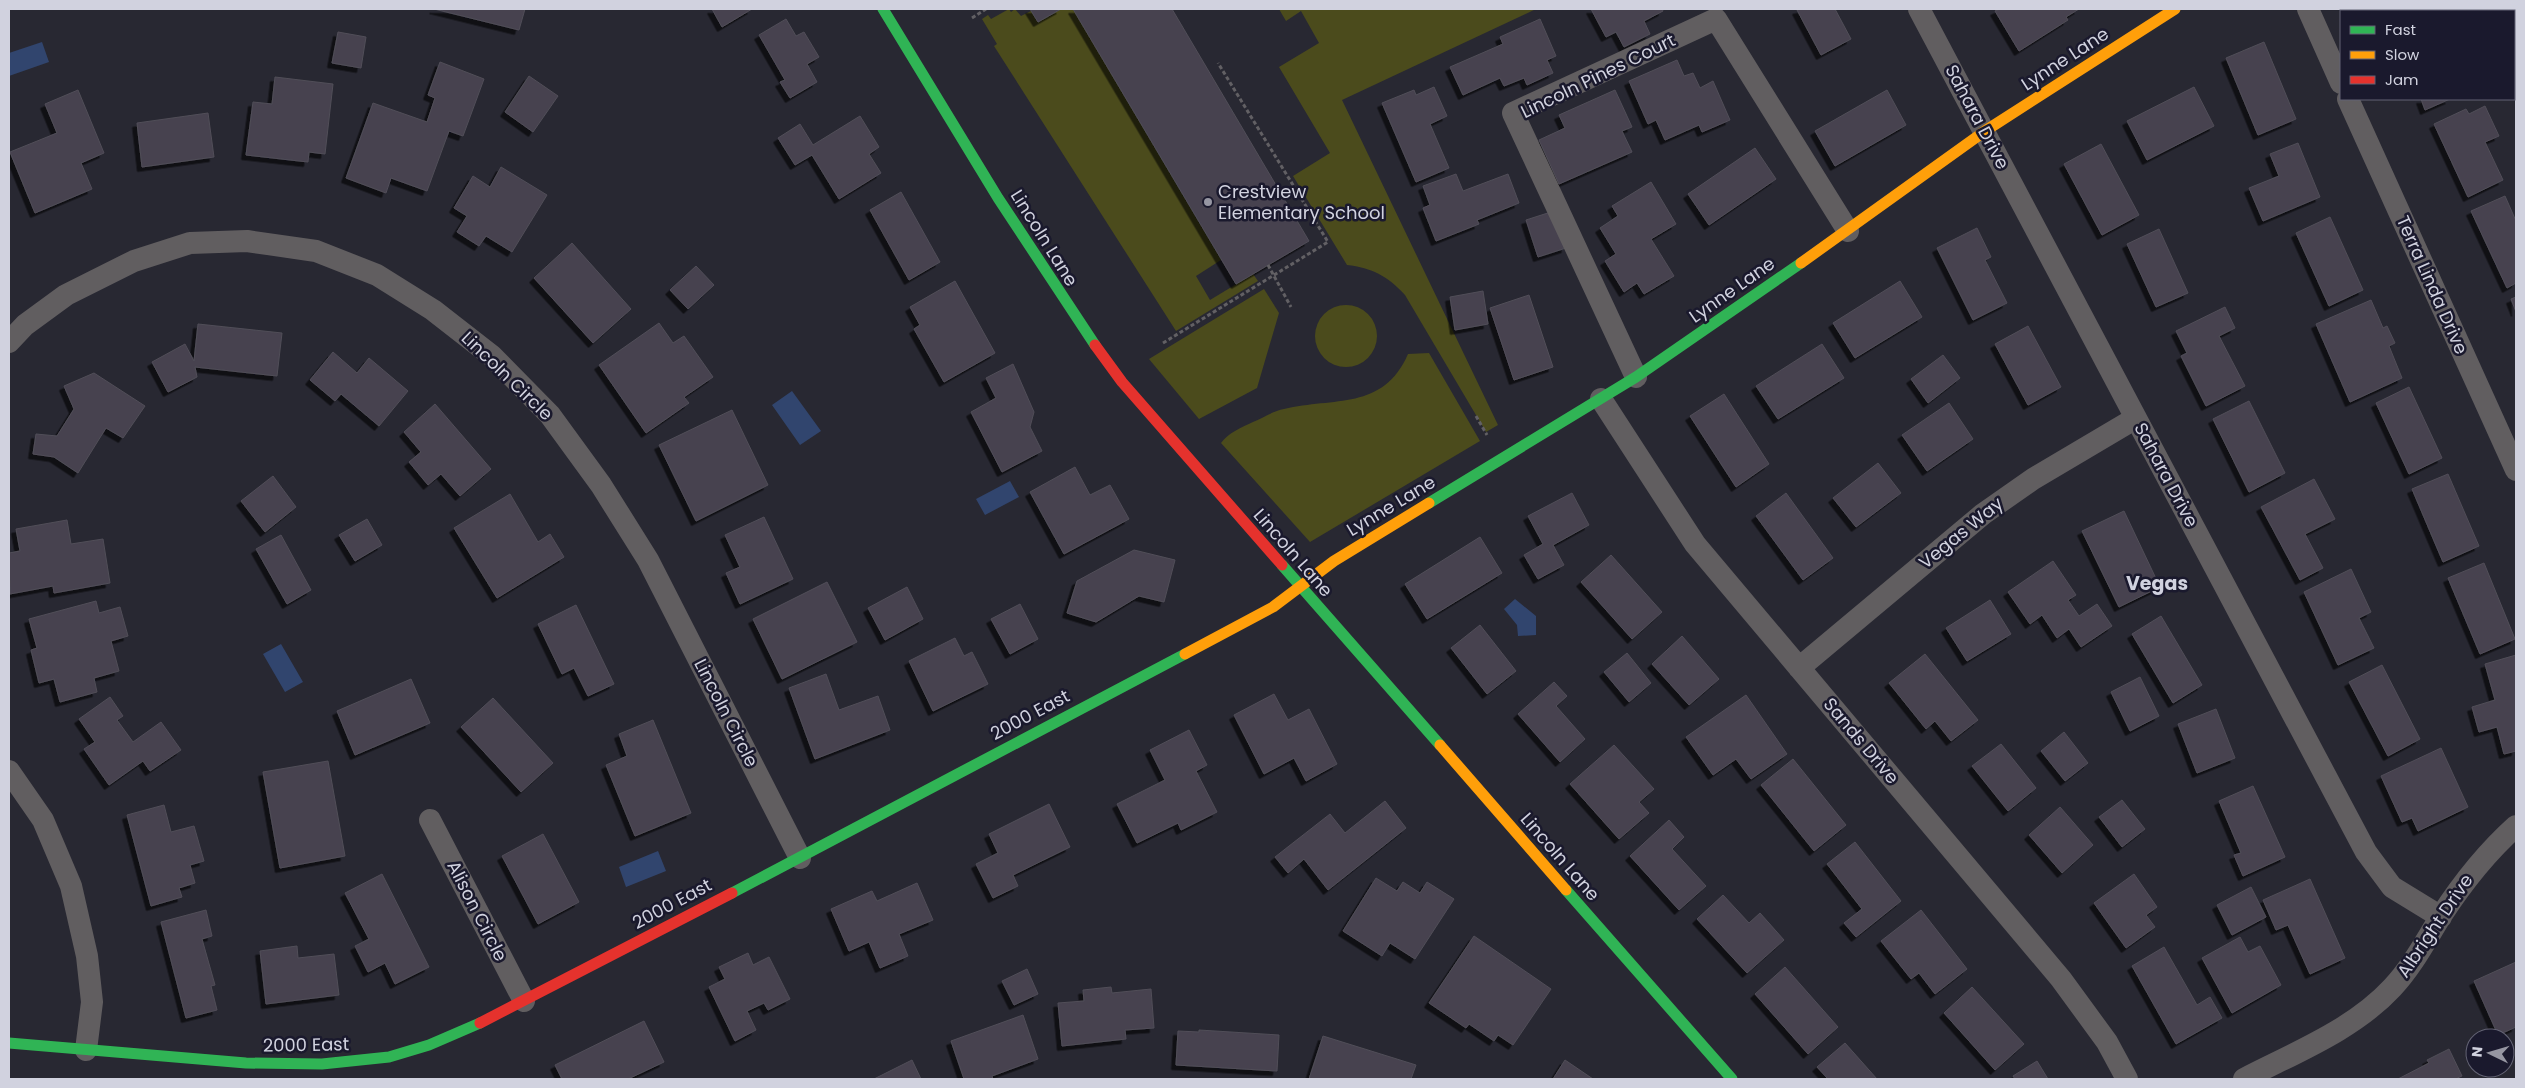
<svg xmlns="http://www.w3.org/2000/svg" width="2525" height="1088" viewBox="0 0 2525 1088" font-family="Poppins,sans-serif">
<defs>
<filter id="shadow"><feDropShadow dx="-4.5" dy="4.5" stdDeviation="0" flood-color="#0009"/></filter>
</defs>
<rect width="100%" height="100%" fill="#282832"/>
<!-- green -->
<path fill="#4b4b1c" d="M 1009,9 L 1011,12 L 1015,9 L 1021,16 L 1031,11 L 1038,22 L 1061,9 L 1073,9 L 1221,260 L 1196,276 L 1210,300 L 1253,274 L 1258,281 L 1176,331 L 994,46 L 997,44 L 982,19 L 988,15 L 991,19 Z
M 1279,9 L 1536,9 L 1342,100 L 1498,425 L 1486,432 L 1405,295 C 1388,276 1372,268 1347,265 L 1293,176 L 1330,153 L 1279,67 L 1319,43 L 1301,11 L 1286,21 Z
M 1264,289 L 1279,313 L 1257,388 L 1199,419 L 1149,359 Z
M1315 336a31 31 0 1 1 62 0a31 31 0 1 1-62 0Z
M 1429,353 L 1480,441 L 1310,542 L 1221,443 C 1228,433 1242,427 1253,422 C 1263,418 1273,411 1284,409 C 1334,397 1383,411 1408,354 Z"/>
<!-- water -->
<path fill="#31456e" d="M 42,42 L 49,62 L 9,76 L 9,53 Z
M 792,391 L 821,431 L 800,445 L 772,405 Z
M 1010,481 L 1019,497 L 985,515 L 976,499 Z
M 1515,599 L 1536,616 L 1536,635 L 1518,636 L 1517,625 L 1504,609 Z
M 281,644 L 303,682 L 285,692 L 263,654 Z
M 658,851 L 666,871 L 626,887 L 619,867 Z"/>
<!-- building -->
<path fill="#46424f" stroke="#514e58" filter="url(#shadow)" d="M 434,9 L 525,9 L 519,30 Z
M 712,9 L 752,9 L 722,27 Z
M 1030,9 L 1061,9 L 1038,22 Z
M 1073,9 L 1172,9 L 1309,241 L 1236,284 Z
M 1591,9 L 1662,9 L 1663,11 L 1644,21 L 1650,34 L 1624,47 L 1616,32 L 1606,37 Z
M 1801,9 L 1835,9 L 1851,39 L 1821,55 L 1797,10 Z
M 1999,9 L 2079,9 L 2066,17 L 2068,20 L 2019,51 L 1995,11 Z
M 786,19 L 796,36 L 804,32 L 819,57 L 807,64 L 817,82 L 790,98 L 780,82 L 785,80 L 759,35 Z
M 1540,19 L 1556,56 L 1547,60 L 1553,73 L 1527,85 L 1524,78 L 1504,86 L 1500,78 L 1463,95 L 1450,67 L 1503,44 L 1500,37 Z
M 338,32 L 366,37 L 361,68 L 332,63 Z
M 2264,42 L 2296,119 L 2258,135 L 2226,58 Z
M 1677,60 L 1684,76 L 1693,73 L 1700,88 L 1713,81 L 1730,120 L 1702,132 L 1699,125 L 1665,140 L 1656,120 L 1648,124 L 1629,81 Z
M 440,62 L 484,79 L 463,136 L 449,131 L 427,191 L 391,178 L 386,193 L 346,178 L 373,103 L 427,122 L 435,98 L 428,95 Z
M 529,76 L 558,96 L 533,132 L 505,112 Z
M 275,77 L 333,84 L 325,154 L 309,152 L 308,162 L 246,155 L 253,102 L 272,104 Z
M 1434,87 L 1447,116 L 1430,124 L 1449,168 L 1416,182 L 1382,103 L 1414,90 L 1416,95 Z
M 2194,87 L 2214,126 L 2147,160 L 2127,121 Z
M 78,90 L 104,153 L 81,163 L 92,189 L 35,213 L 10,152 L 57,133 L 45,104 Z
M 1615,90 L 1632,127 L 1622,131 L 1632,152 L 1559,184 L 1539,140 L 1565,128 L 1559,115 Z
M 1887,90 L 1906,125 L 1835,166 L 1815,131 Z
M 2421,99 L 2450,99 L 2425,110 Z
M 2485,106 L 2499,136 L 2485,142 L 2503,180 L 2468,197 L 2434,124 L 2466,109 L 2469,114 Z
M 208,113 L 214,157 L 142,167 L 137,123 Z
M 860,116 L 879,147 L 869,154 L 881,173 L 839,199 L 812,155 L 795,165 L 778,138 L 800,124 L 813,145 Z
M 2298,143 L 2320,197 L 2263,221 L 2249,188 L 2279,176 L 2270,154 Z
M 2101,144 L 2139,215 L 2102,235 L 2064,164 Z
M 1755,148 L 1776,179 L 1709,225 L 1688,194 Z
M 501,167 L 547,195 L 512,252 L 486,236 L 479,246 L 457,232 L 467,216 L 454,208 L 473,176 L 490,187 Z
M 1456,174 L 1463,191 L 1508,174 L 1519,203 L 1477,220 L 1479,224 L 1436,241 L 1423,208 L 1430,205 L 1423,186 Z
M 1651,182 L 1676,224 L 1651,239 L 1674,276 L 1644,294 L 1637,283 L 1624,292 L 1605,261 L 1616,254 L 1600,228 L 1618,216 L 1612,206 Z
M 901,192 L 940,262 L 909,280 L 870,210 Z
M 2505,196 L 2516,221 L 2516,283 L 2507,288 L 2471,211 Z
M 1554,211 L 1566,248 L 1538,257 L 1526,220 Z
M 2330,217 L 2363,290 L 2329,306 L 2296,233 Z
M 1977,228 L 1991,257 L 1985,260 L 2007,303 L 1973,320 L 1937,248 Z
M 2159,229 L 2188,293 L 2156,307 L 2127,244 Z
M 572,243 L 631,309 L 593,343 L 534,278 Z
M 696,266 L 714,285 L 688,309 L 670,290 Z
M 955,281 L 995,353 L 944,382 L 914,329 L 920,325 L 910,307 Z
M 1900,281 L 1922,317 L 1855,358 L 1833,323 Z
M 1483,291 L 1488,324 L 1455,330 L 1450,297 Z
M 1529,295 L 1553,367 L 1514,380 L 1490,308 Z
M 2516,297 L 2516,312 L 2511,299 Z
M 2371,300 L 2383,328 L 2387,326 L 2395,343 L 2389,346 L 2402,378 L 2350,402 L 2316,324 Z
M 2225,307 L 2235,328 L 2219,336 L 2245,386 L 2206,406 L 2181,356 L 2187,353 L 2176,331 Z
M 659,323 L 673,343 L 684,336 L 713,377 L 684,397 L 689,403 L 646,433 L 599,365 Z
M 198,324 L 282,333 L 277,376 L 195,367 L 197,377 L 168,392 L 152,362 L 185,344 L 194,361 Z
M 2028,326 L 2061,387 L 2028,405 L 1995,344 Z
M 1822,344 L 1844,378 L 1778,419 L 1756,386 Z
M 333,352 L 357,373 L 369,358 L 408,391 L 379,426 L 341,394 L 335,401 L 310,380 Z
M 1943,355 L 1960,378 L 1928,403 L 1911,379 Z
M 1013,364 L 1034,412 L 1030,427 L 1042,451 L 1002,472 L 971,412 L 996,398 L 986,378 Z
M 94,373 L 145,406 L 123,438 L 106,428 L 78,473 L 54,457 L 33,454 L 36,434 L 57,436 L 74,409 L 64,386 Z
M 2409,387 L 2442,458 L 2409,474 L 2376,403 Z
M 1724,394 L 1769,464 L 1736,487 L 1690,416 Z
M 2249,401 L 2285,473 L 2249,492 L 2213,419 Z
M 1949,403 L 1973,439 L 1927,471 L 1902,435 Z
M 435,404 L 491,469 L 460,496 L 441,474 L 428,485 L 409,462 L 421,452 L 404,432 Z
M 732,410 L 768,485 L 696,521 L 659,445 Z
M 1878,463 L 1901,493 L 1856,527 L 1833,498 Z
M 1075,467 L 1090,495 L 1110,485 L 1129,519 L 1064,554 L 1030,492 Z
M 2448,474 L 2479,546 L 2443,562 L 2412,489 Z
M 273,476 L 296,507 L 265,532 L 241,501 Z
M 2314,479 L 2335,519 L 2305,534 L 2323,568 L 2300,580 L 2261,507 Z
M 1572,493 L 1589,525 L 1553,545 L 1564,565 L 1538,579 L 1524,555 L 1543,544 L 1528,516 Z
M 1786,493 L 1833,558 L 1803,580 L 1756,516 Z
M 510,494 L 538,542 L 550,534 L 564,557 L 497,598 L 454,528 Z
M 2124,511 L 2160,587 L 2119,607 L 2082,531 Z
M 764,517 L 793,579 L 740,604 L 726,573 L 740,567 L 725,535 Z
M 367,519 L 382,545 L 355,561 L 339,535 Z
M 67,520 L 71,544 L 103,539 L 110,583 L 54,593 L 53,586 L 10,594 L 9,553 L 20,551 L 16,529 Z
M 281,535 L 311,590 L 287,604 L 256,549 Z
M 1480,537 L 1502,573 L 1427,619 L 1405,584 Z
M 1134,550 L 1175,560 L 1164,602 L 1139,596 L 1096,622 L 1067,613 L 1077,581 Z
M 1611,555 L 1662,612 L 1632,639 L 1581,582 Z
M 2053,561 L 2076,595 L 2068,600 L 2079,616 L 2097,604 L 2112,626 L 2081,647 L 2069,629 L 2057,638 L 2042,615 L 2030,624 L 2008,592 Z
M 2484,563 L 2515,639 L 2480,654 L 2448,578 Z
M 2351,569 L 2371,612 L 2359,618 L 2374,648 L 2338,665 L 2304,592 Z
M 827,582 L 857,642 L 782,679 L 753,619 Z
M 907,587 L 923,619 L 885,640 L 868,608 Z
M 1990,600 L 2011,634 L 1967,661 L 1946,628 Z
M 96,601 L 99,613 L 120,607 L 128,636 L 111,641 L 119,671 L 94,678 L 97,692 L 60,702 L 54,679 L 39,683 L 31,650 L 37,648 L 29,619 Z
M 1020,604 L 1038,639 L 1010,654 L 991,619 Z
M 576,605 L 614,684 L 588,696 L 574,668 L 562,674 L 538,624 Z
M 2161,616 L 2202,685 L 2173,703 L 2132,634 Z
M 1480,625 L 1516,671 L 1487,694 L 1451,648 Z
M 1682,636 L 1719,679 L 1689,705 L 1652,664 Z
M 955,638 L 964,656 L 972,652 L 988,684 L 933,711 L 909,661 Z
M 1627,653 L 1651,683 L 1629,702 L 1604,672 Z
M 1925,654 L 1978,720 L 1951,741 L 1935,721 L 1926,729 L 1889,683 Z
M 2516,655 L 2516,751 L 2504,754 L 2497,727 L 2479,732 L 2472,707 L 2495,700 L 2485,664 Z
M 2382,665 L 2420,739 L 2388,756 L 2349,682 Z
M 826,674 L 839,710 L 878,696 L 890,730 L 815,759 L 789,688 Z
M 2140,677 L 2159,716 L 2130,731 L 2111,692 Z
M 411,679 L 430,723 L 355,755 L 337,711 Z
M 1554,682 L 1567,696 L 1556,706 L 1585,739 L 1560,762 L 1518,714 Z
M 1274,694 L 1288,720 L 1309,709 L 1337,764 L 1306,781 L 1294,758 L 1264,774 L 1234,715 Z
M 1746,695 L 1787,754 L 1751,779 L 1736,759 L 1713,775 L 1686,737 Z
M 110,697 L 123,716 L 117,720 L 133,742 L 161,722 L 181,750 L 150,771 L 143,761 L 109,785 L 84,749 L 95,742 L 79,719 Z
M 493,698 L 553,763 L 521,792 L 461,727 Z
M 2216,709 L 2235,758 L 2197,773 L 2178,724 Z
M 653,720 L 691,813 L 635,836 L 606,765 L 627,756 L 619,734 Z
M 1189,730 L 1207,765 L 1196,771 L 1217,812 L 1181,830 L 1178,823 L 1137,843 L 1117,804 L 1165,780 L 1150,750 Z
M 2064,732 L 2088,763 L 2065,781 L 2041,751 Z
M 2001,744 L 2036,788 L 2008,811 L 1972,766 Z
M 1614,745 L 1654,789 L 1639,802 L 1649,813 L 1619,839 L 1570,784 Z
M 2441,748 L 2468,807 L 2418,831 L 2412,818 L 2402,822 L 2381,776 Z
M 1793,759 L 1846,825 L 1814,851 L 1761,785 Z
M 328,761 L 345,856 L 280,868 L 263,772 Z
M 2253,786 L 2285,857 L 2243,876 L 2234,855 L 2241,853 L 2219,801 Z
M 2122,800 L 2145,829 L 2122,847 L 2099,817 Z
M 1385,801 L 1406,828 L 1328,890 L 1304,859 L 1288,873 L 1275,857 L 1330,814 L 1345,833 Z
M 1049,804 L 1070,847 L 1013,875 L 1018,886 L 993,898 L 976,864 L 998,853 L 989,834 Z
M 164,805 L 171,832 L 194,826 L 204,861 L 190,865 L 195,883 L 179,888 L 182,897 L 151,906 L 127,815 Z
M 2060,807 L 2093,845 L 2062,873 L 2029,835 Z
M 1669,820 L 1684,837 L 1672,849 L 1706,886 L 1679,910 L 1630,856 Z
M 543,834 L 579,902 L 538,924 L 502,856 Z
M 1855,842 L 1901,901 L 1856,937 L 1844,923 L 1862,909 L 1827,864 Z
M 382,874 L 429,967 L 395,984 L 385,963 L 368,972 L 355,946 L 369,939 L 345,893 Z
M 2134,874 L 2157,907 L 2146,915 L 2155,927 L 2126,948 L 2094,903 Z
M 1376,878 L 1397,891 L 1403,882 L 1420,893 L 1427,882 L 1454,899 L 1415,959 L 1390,943 L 1382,956 L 1343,931 Z
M 2310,879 L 2345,958 L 2310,974 L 2288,925 L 2276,930 L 2263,900 Z
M 917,883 L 933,920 L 899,934 L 908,956 L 880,968 L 869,942 L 849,951 L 831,909 L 872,891 L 877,901 Z
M 2251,887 L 2266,917 L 2232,935 L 2217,905 Z
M 1723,895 L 1749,923 L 1760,913 L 1784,940 L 1747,973 L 1697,919 Z
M 206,910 L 212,936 L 202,939 L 215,985 L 211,986 L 217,1010 L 186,1018 L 161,922 Z
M 1921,910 L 1967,969 L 1935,994 L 1919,973 L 1911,979 L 1881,941 Z
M 1474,936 L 1551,989 L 1513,1045 L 1498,1035 L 1494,1041 L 1469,1024 L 1466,1028 L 1429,1003 Z
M 2240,937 L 2248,952 L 2260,946 L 2281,985 L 2232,1013 L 2202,958 Z
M 297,946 L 298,958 L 334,954 L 339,995 L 266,1004 L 260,951 Z
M 2164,947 L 2197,1005 L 2210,997 L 2222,1018 L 2176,1044 L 2132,966 Z
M 748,953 L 753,965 L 769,957 L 790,999 L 768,1010 L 764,1003 L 747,1011 L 756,1030 L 735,1041 L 709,987 L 725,979 L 719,967 Z
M 2516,962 L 2516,1027 L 2498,1035 L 2474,981 Z
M 1785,967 L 1838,1027 L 1808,1054 L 1755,994 Z
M 1027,969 L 1038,994 L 1014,1005 L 1002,981 Z
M 1111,987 L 1112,993 L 1151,989 L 1154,1028 L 1125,1030 L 1126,1039 L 1062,1046 L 1058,1003 L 1084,1001 L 1083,990 Z
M 1972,987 L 2024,1044 L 1995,1070 L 1944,1013 Z
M 1023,1015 L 1038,1059 L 992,1076 L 993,1079 L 964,1079 L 951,1041 Z
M 644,1021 L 664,1062 L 628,1079 L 562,1079 L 555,1065 Z
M 1199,1030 L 1279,1035 L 1277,1071 L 1176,1065 L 1178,1031 L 1199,1032 Z
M 1323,1036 L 1416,1065 L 1411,1079 L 1309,1079 Z
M 1845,1043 L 1877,1079 L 1828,1079 L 1817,1067 Z
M 2449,1049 L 2462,1076 L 2455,1079 L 2398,1079 L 2429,1063 L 2427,1060 Z
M 912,1060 L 921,1079 L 874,1079 Z
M 1565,1060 L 1593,1079 L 1553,1079 Z
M 2037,1061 L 2048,1079 L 2015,1079 L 2013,1076 Z"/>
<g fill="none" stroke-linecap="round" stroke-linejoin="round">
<!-- path -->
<path stroke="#626064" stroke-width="3" stroke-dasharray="4 2.5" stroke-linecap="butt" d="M 972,18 L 986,9
M 1268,265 L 1291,307
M 1163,343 L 1328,242 L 1218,63
M 1476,416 L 1487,435"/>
<!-- street -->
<path stroke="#615e60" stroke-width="22" d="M 1919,9 L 2366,852 L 2392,887 L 2441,917
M 2308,9 L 2341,83
M 2348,99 L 2516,470
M 9,342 L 25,325 L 66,295 L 134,261 L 190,243 L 247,241 L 316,251 L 377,275 L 433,310 L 492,356 L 550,415 L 601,485 L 648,560 L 800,858
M 1636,377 L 1513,113 L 1716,19 L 1848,231
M 1601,399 L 1695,544 L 2061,979 L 2107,1042 L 2127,1079
M 1799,668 L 1983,514 L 2033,479 L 2136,418
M 9,771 L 43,820 L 71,886 L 87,956 L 92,1002 L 86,1050
M 430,820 L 524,1001
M 2244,1079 C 2294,1053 2353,1030 2392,988 C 2412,967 2426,940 2441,916 C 2463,882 2486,853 2516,826"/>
<!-- fast -->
<path stroke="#30b455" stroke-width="11" d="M 883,9 L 998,198 L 1095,345
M 1429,503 L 1636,377 L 1801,263
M 1282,565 L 1440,745
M 1566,890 L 1732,1079
M 732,893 L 1185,654
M 9,1043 L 246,1063 L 322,1064 L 389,1057 L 429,1045 L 480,1023"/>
<!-- slow -->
<path stroke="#ff9f0a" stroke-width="11" d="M 1801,263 L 1985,131 L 2175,9
M 1185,654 L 1273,607 L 1334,561 L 1429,503
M 1440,745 L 1566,890"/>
<!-- jam -->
<path stroke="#e5322d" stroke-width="11" d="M 1095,345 L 1122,382 L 1282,565
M 480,1023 L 732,893"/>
</g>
<!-- markers -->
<circle fill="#9696a2" stroke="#1a192d" stroke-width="2" cx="1208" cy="202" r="5"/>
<g text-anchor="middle" stroke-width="5" stroke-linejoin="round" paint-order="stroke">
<!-- street labels -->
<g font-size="18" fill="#d1d2df" stroke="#1a192d">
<text transform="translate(2065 59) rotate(-33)" y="6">Lynne Lane</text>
<text transform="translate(1598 76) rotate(-26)" y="6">Lincoln Pines Court</text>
<text transform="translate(1977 117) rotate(62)" y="6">Sahara Drive</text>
<text transform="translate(1044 238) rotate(58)" y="6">Lincoln Lane</text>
<text transform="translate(2432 285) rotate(66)" y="6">Terra Linda Drive</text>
<text transform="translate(1732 290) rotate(-35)" y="6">Lynne Lane</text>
<text transform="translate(507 376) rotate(44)" y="6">Lincoln Circle</text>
<text transform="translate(2166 475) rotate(62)" y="6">Sahara Drive</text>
<text transform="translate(1391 506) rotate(-31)" y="6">Lynne Lane</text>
<text transform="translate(1961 533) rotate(-39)" y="6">Vegas Way</text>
<text transform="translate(1293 553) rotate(49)" y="6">Lincoln Lane</text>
<text transform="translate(726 713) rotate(63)" y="6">Lincoln Circle</text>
<text transform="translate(1030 715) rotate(-28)" y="6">2000 East</text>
<text transform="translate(1861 741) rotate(50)" y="6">Sands Drive</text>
<text transform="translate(1560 857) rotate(49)" y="6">Lincoln Lane</text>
<text transform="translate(672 904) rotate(-28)" y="6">2000 East</text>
<text transform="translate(477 911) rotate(63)" y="6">Alison Circle</text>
<text transform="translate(2435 926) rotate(-56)" y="6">Albright Drive</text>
<text transform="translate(306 1045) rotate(-1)" y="6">2000 East</text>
</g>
<!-- poi labels -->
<g font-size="18" fill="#d1d2df" stroke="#1a192d" text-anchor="start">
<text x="1218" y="198">Crestview<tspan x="1218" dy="21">Elementary School</tspan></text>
</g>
<!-- neighbourhood labels -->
<g font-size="19" font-weight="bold" fill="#d1d2df" stroke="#1a192d">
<text x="2157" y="590">Vegas</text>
</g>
</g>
<!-- border -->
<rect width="2525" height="1088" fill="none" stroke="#d1d2df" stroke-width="20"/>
<!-- legend -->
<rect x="2340" y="10" width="175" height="90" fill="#1a192d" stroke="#636374"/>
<rect x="2350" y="26" width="25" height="8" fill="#30b455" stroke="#636374"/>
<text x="2385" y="35" font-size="15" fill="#d1d2df">Fast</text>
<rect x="2350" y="51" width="25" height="8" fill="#ff9f0a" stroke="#636374"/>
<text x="2385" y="60" font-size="15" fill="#d1d2df">Slow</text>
<rect x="2350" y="76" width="25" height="8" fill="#e5322d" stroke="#636374"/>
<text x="2385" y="85" font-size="15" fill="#d1d2df">Jam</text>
<!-- north arrow -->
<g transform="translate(2490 1053) rotate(275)"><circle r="24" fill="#1a192d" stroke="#636374"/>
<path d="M0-4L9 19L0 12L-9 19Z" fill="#9696a2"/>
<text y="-8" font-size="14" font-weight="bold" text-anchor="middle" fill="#d1d2df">N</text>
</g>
</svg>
